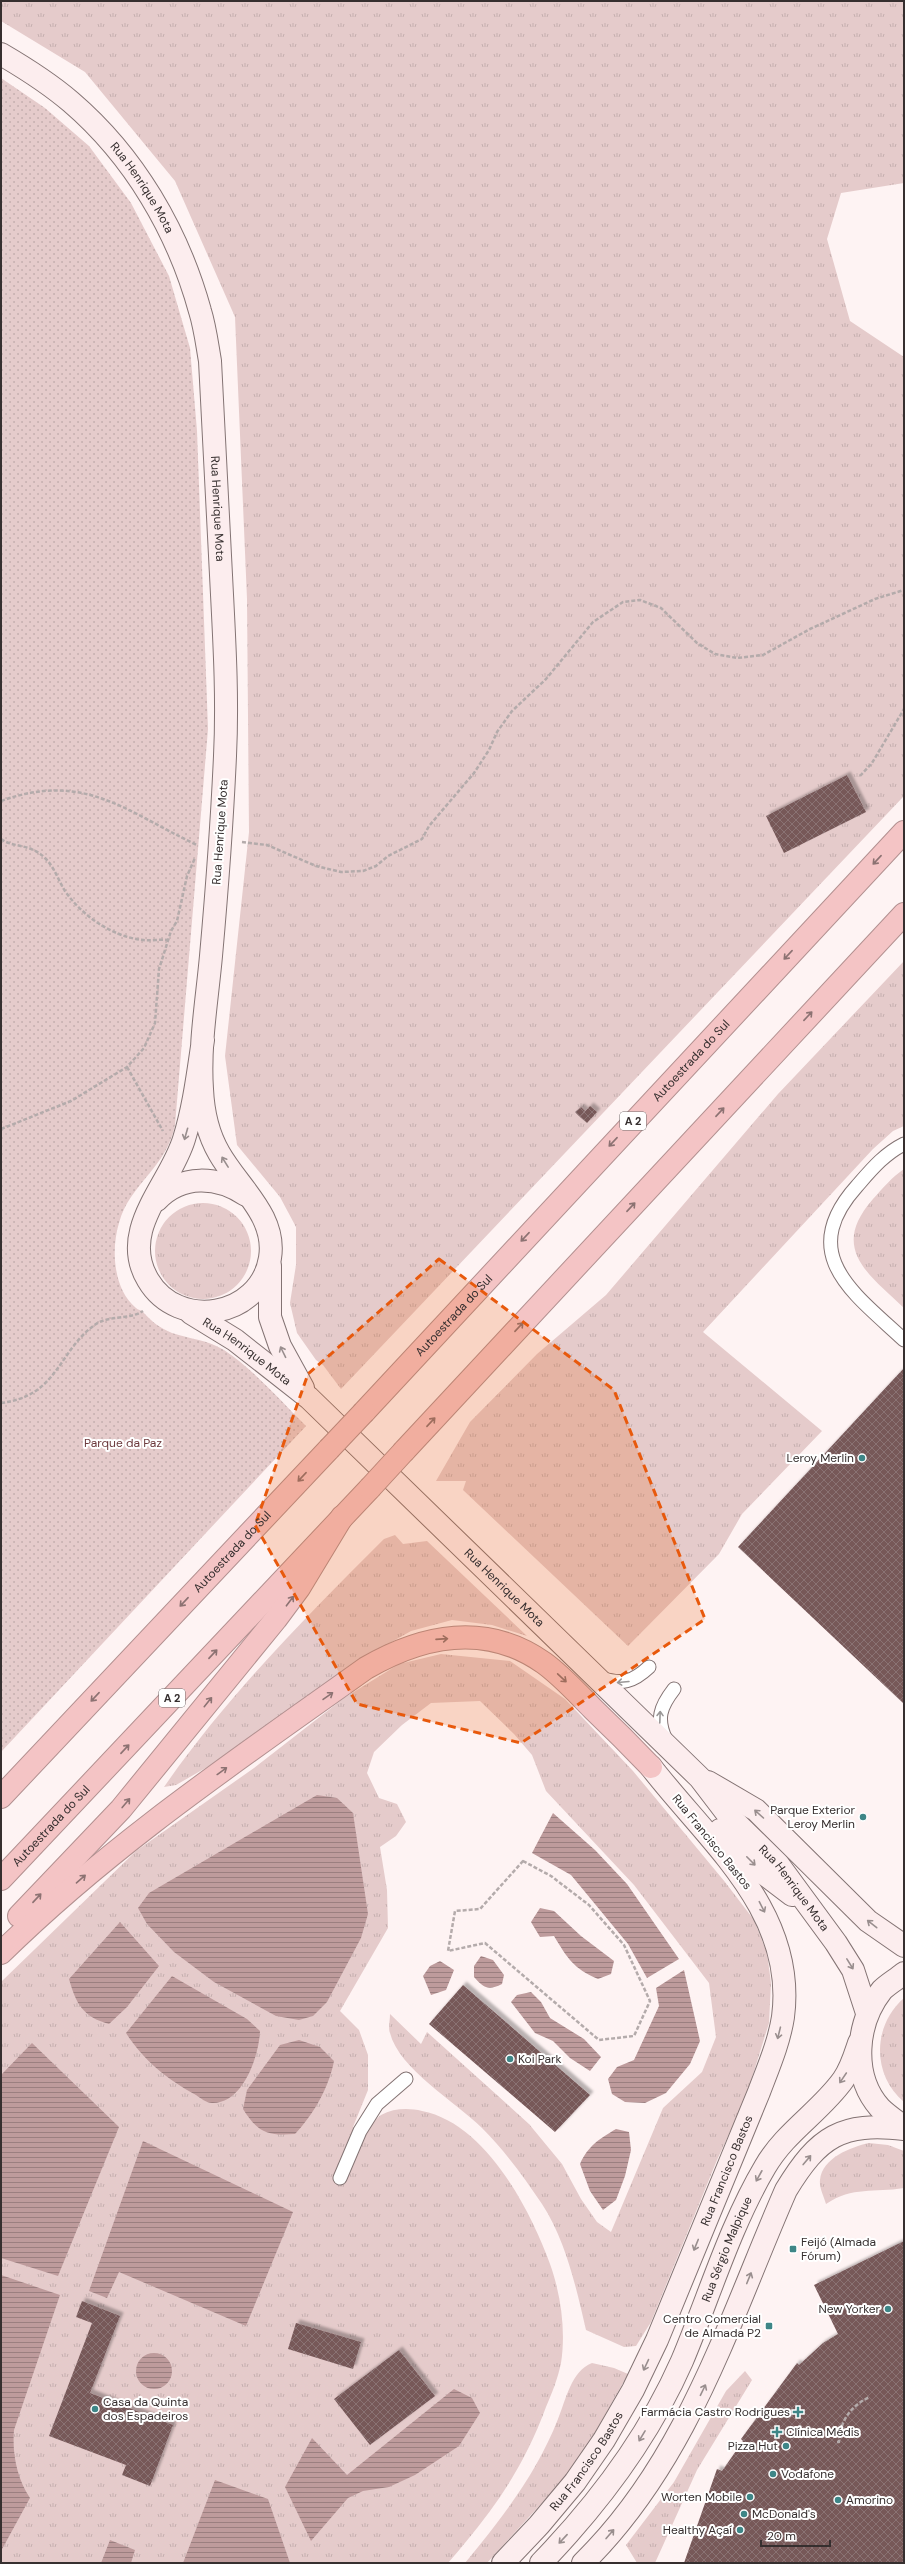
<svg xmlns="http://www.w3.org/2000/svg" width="905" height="2564" viewBox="0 0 905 2564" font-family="'DM Sans',sans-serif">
<defs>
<pattern id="grass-tufts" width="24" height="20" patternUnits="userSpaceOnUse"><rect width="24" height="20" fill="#e5cbcb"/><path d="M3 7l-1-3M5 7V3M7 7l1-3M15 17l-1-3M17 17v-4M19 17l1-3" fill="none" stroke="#c5afaf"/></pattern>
<pattern id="park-dots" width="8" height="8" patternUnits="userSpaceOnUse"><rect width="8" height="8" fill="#e5cbcb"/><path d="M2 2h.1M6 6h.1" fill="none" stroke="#c5afaf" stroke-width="1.8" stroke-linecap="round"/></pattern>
<pattern id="water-rules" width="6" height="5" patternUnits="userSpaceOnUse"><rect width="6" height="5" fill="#be9b9c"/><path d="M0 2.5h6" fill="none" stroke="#9b7f80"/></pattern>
<pattern id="building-cross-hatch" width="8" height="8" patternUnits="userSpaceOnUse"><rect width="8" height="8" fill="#775859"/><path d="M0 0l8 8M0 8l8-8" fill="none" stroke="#8a7273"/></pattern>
<filter id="shadow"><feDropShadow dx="3.5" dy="-3.5" stdDeviation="1" flood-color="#0004"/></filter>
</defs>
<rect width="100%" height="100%" fill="#fef3f3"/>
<!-- grass -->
<path fill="url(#grass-tufts)" d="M 1,1 L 904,1 L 904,183 L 841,193 L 827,239 L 850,321 L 904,357 L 904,796 L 341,1389 L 323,1365 L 316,1360 L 297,1333 L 290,1303 L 296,1265 L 296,1227 L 280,1197 L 237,1145 L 225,1056 L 249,832 L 247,599 L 235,317 L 175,181 L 85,72 L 1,21 Z
M 904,961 L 904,1126 L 893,1131 L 873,1149 L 703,1332 L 822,1431 L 742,1514 L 719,1554 L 628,1646 L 463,1490 L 466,1481 L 436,1481 L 470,1422 L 537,1354 L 606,1295 L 778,1094 Z
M 904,1169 L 904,1308 C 867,1273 830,1248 873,1199 C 883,1188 892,1177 904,1169 Z
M155 1251a48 48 0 1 1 96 0a48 48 0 1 1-96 0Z
M 395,1535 L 403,1544 L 427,1541 L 527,1636 L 492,1625 L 452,1620 L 411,1631 L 349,1666 L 223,1758 L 176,1785 L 164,1787 C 227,1696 306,1617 384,1539 Z
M 441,1654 L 510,1661 L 565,1699 L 633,1771 L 725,1882 L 754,1920 L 767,1953 L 771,1983 L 769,2023 L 746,2097 L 717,2160 L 651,2322 L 636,2346 L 624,2347 L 586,2330 C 576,2287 566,2241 542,2204 C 524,2177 504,2150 482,2128 C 456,2102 399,2069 390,2033 C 388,2028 390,2020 390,2014 L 421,2044 L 427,2032 L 529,2124 L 562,2164 L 581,2199 L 597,2222 L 611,2232 L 663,2108 L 702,2072 L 716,2037 L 709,1983 L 634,1885 L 546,1791 L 532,1755 L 514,1734 L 480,1701 L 431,1703 L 402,1725 L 374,1752 L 367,1773 L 379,1798 L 397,1804 L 406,1822 L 396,1836 L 380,1847 L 387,1890 L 388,1928 L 340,2011 L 359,2030 L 368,2055 L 368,2090 L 353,2127 L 365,2133 C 370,2128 376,2118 381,2115 C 394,2108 409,2108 422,2111 C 485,2123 530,2209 550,2264 C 561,2295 566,2331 561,2363 C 558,2378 552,2393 546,2407 C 523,2470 492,2512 448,2563 L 1,2563 L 1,1982 L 136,1851 L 254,1768 L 344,1698 L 399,1664 Z
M 904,1998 L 904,2102 C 872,2075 872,2026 904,1998 Z
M 869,2143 L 888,2145 L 904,2151 L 904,2188 C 874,2193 853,2186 826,2204 C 824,2196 819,2188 820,2180 C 822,2158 851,2147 869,2143 Z
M 592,2363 L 614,2368 L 628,2374 L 588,2445 L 561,2482 L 487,2563 L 465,2563 C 502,2518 537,2473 558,2419 C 566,2400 571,2371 592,2363 Z
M 745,2371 L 752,2380 L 697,2470 L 655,2563 L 637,2563 L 626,2545 L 674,2482 L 726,2391 Z"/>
<!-- park -->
<path fill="url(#park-dots)" d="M 1,78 L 45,108 L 89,146 L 131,203 L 169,276 L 190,348 L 197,431 L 208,729 L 175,1125 C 166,1169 130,1183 119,1223 C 111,1249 113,1289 136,1308 C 138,1310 141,1310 143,1312 C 152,1322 160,1328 172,1333 C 190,1339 208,1340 224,1350 C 254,1370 280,1400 306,1426 L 1,1752 Z"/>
<!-- water -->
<path fill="url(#water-rules)" d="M 317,1795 L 337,1798 L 353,1813 L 368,1914 L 361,1938 L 327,2002 L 313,2016 L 299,2020 L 276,2016 L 214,1982 L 174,1952 L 147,1924 L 138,1908 L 149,1893 Z
M 553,1813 L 595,1850 L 627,1884 L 679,1959 L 647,1978 L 628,1944 L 571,1875 L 532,1853 Z
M 540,1908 L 554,1911 L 581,1936 L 614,1961 L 611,1974 L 598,1979 C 573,1968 568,1959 554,1936 L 540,1937 L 531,1922 Z
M 120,1922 L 159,1966 L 127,2007 L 109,2024 C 83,2017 76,2004 69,1979 Z
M 481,1956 L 493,1960 L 504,1975 L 502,1984 C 488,1991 484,1988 474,1977 L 474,1966 Z
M 440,1961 L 454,1970 L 446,1990 L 431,1995 L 423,1976 L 430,1966 Z
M 684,1970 L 700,2041 L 690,2064 L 666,2093 L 645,2103 L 625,2102 L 612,2094 L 608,2079 L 617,2067 L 634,2060 L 659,2006 L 656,1988 Z
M 172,1976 L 247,2019 L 260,2031 C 259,2056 243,2104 212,2103 C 207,2103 200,2098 196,2095 C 167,2079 144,2061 126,2033 Z
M 531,1992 L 541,2002 L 550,2018 L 584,2039 L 601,2057 L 590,2071 L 570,2058 L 553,2041 L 535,2033 L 511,2002 L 517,1995 Z
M 299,2040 L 320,2047 L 334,2061 C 329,2087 314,2114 295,2134 C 268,2136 258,2133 243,2109 L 247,2090 L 280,2045 Z
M 32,2043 L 119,2127 L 58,2276 L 1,2258 L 1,2075 Z
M 616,2129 L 629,2132 L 631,2150 L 625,2176 L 616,2200 L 603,2210 L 590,2191 L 580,2164 C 588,2146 599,2139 616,2129 Z
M 143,2141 L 293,2212 L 246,2326 L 119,2272 L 107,2298 L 89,2291 Z
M 1,2275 L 60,2295 L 14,2430 C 12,2454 17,2478 30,2498 L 1,2551 Z
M136 2371a18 18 0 1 1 36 0a18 18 0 1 1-36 0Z
M 454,2389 L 472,2398 L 480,2413 L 459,2446 L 415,2475 L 389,2487 L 363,2491 L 348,2498 L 311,2541 L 285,2487 L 312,2438 L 347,2475 Z
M 215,2480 L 268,2499 L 290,2563 L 183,2563 Z
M 110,2540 L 135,2550 L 131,2563 L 101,2563 Z"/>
<!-- building -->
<path fill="url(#building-cross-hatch)" filter="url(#shadow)" d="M 847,775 L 866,812 L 784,853 L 766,816 Z
M 590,1106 L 597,1112 L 587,1123 L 580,1117 Z
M 581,1107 L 585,1111 L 580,1117 L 575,1112 Z
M 904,1368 L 904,1704 L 738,1547 Z
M 463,1985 L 590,2095 L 555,2132 L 429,2024 Z
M 904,2241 L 904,2563 L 684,2563 L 717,2469 L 722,2471 L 743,2441 L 741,2439 L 797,2363 L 799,2365 L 823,2343 L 838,2334 L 814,2285 Z
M 82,2301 L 120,2316 L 90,2393 L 173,2425 L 150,2486 L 122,2475 L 126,2465 L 49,2436 L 92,2323 L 76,2317 Z
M 296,2323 L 361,2342 L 353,2369 L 288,2349 Z
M 399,2350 L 435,2396 L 370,2445 L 334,2399 Z"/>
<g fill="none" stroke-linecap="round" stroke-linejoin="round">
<!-- lane casing -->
<g stroke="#837373" stroke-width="15">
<path id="lane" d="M 904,1144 C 884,1154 871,1170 857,1186 C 795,1255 855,1294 904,1340
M 601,1678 C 622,1685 633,1682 649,1667
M 666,1740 C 656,1719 660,1707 674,1689
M 340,2178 L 360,2131 L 377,2104 L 406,2079"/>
</g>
<!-- secondary casing -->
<g stroke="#837373" stroke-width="24">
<g id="secondary">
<path id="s1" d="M 1,54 C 25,68 50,84 71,102 C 134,156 178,231 200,311 C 205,327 207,344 210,361 C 214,432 217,504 221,575 C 224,635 228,695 225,756 C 222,823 217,889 211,956 C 207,1000 199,1045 202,1089 C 203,1111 208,1134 219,1153 C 238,1187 277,1216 270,1258 C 260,1318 178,1331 148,1280 C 118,1230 170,1185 184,1139 C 194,1107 198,1073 203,1040"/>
<path d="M 157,1200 C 182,1174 217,1176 246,1195"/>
<path d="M 270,1266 L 270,1317 L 280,1346 L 303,1388"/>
<path id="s2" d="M 191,1313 L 235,1340 L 309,1398 L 700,1778 L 729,1816 L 778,1864 L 836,1943 L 853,1970 L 867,2013"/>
<path d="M 708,1782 L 756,1810 L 868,1921 L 904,1946"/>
<path d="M 720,1830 L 763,1873 L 792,1895"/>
<path d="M 904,1973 C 897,1979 888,1984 882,1990 C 856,2023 851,2075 880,2108 C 887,2115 896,2121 904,2127"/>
<path id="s3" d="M 503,2563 L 539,2525 L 575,2482 L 604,2440 L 633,2390 L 657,2340 L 759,2092 C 768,2068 779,2043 783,2017 C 797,1912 709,1842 651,1767"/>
<path id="s4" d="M 541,2563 C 598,2504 649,2436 682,2361 C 709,2297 730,2226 765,2167 C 785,2132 820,2112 843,2080 C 851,2069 855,2055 859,2043"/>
<path d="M 583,2563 C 688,2460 729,2320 786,2190 C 819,2136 841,2122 904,2129"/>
</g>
</g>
<!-- highway casing -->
<g stroke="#b29090" stroke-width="24">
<g id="highway">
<path id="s5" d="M 364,1412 L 904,832"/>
<path d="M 404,1451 L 904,914"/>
<path id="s6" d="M 1,1797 L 329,1449"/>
<path id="s7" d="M 1,1879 L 370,1488"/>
<path d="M 19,1916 L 121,1809 L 276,1619 L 299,1588 L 342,1517"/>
<path d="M 1,1953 C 112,1844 240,1758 366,1668 C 423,1635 486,1622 544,1663 C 562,1676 577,1693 593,1709 C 613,1728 632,1747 651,1767"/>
</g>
</g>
<!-- path -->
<path stroke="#b4abab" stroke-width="2.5" stroke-dasharray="4 2" stroke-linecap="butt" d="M 860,776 L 872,763 L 904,709
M 1,801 C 84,771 125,811 197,845
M 1,839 C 13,848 30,843 45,858 C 55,868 58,880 65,891 C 82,916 113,937 143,940 C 151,941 160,939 168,940
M 242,842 L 267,845 L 316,866 L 341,872 L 363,871 L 376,866 L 388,856 L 422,839 L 429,826 L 474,773 L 489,750 L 497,732 L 512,711 L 546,679 L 593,622 L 623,602 L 640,600 L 661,608 L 697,643 L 715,654 L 737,658 L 763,655 L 810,629 L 875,599 L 904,590
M 127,1067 L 163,1131
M 1,1129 L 71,1101 L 127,1067 L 144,1048 L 155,1023 L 159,969 L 171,931 L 177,921 L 187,876 L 195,858
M 1,1403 C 59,1396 58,1350 96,1324 C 110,1315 129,1320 143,1311
M 523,1861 L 551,1876 L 589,1905 L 624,1945 L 650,2001 L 634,2036 L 599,2040 L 485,1943 L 448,1951 L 455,1911 L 480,1909 Z
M 837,2442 L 839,2442 C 840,2421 851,2405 870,2397"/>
<!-- lane -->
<use href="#lane" stroke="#fff" stroke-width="13"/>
<!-- secondary -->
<use href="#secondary" stroke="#fcedee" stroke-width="22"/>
<!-- highway -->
<use href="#highway" stroke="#f4c4c5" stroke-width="22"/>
<!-- highway-bridge casing -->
<g stroke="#b29090" stroke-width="24" stroke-linecap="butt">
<path id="highway-bridge" d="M 329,1449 L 364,1412
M 370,1488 L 404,1451"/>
</g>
<!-- highway-bridge -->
<use href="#highway-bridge" stroke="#f4c4c5" stroke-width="22"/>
</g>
<!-- one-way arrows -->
<defs><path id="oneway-shaft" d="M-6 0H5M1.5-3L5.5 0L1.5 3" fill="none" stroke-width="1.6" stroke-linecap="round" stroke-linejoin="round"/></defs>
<g stroke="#8c7272">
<use href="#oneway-shaft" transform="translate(877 860) rotate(133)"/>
<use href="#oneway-shaft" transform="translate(788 955) rotate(133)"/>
<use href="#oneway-shaft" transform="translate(808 1016) rotate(-47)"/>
<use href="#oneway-shaft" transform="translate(720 1112) rotate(-47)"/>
<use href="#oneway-shaft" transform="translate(613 1142) rotate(133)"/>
<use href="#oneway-shaft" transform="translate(631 1207) rotate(-47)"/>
<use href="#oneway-shaft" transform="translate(525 1237) rotate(133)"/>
<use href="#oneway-shaft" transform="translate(519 1327) rotate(-47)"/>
<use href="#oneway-shaft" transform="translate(431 1422) rotate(-47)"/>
<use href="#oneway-shaft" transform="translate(302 1477) rotate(133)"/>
<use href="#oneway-shaft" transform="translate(290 1601) rotate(-53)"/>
<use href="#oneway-shaft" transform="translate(184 1602) rotate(133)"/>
<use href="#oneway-shaft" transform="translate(442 1639) rotate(-4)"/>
<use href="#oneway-shaft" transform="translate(213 1654) rotate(-47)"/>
<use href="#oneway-shaft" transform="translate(562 1678) rotate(43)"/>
<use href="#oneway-shaft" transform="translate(328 1696) rotate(-35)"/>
<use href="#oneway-shaft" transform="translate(95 1697) rotate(133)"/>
<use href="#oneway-shaft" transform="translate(208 1702) rotate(-51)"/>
<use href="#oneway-shaft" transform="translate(125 1749) rotate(-47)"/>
<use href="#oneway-shaft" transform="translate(222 1771) rotate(-36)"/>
<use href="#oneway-shaft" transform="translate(126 1803) rotate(-50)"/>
<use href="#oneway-shaft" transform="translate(81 1879) rotate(-41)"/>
<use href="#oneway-shaft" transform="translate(37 1898) rotate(-47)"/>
</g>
<g stroke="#998e8e">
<use href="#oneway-shaft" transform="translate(186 1134) rotate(106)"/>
<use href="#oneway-shaft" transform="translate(225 1162) rotate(-122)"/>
<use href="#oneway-shaft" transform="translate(283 1352) rotate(-116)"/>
<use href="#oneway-shaft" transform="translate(759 1814) rotate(-138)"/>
<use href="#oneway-shaft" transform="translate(751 1861) rotate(45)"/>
<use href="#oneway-shaft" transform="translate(762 1907) rotate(63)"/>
<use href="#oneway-shaft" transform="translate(872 1924) rotate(-142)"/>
<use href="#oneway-shaft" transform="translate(850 1964) rotate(58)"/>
<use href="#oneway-shaft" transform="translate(779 2033) rotate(104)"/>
<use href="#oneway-shaft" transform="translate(843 2078) rotate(124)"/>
<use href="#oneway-shaft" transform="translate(807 2160) rotate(-50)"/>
<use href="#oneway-shaft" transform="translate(759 2176) rotate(119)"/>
<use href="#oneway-shaft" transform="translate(696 2245) rotate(112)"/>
<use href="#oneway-shaft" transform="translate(749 2278) rotate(-68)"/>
<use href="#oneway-shaft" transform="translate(646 2365) rotate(115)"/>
<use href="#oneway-shaft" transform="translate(703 2390) rotate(-64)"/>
<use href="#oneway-shaft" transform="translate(642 2436) rotate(121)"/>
<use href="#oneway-shaft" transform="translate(610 2534) rotate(-49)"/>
<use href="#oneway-shaft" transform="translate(563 2539) rotate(133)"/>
</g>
<g stroke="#9a9797">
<use href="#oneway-shaft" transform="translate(623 1682) rotate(175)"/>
<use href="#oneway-shaft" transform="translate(660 1717) rotate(-88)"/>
</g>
<!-- marked area -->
<path fill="#e8590c" fill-opacity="0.2" stroke="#e8590c" stroke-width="3" stroke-dasharray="8 5" stroke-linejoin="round" d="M 439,1259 L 614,1390 L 705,1619 L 521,1743 L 357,1704 L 255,1525 L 308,1374 Z"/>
<!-- markers -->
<g fill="#3e8687" stroke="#fff" stroke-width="1.5">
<circle cx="862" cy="1458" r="4"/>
<circle cx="863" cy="1817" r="4"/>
<circle cx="510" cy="2059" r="4"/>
<rect x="789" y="2245" width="8" height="8" rx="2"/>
<circle cx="888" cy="2309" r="4"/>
<rect x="765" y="2322" width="8" height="8" rx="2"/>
<circle cx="95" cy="2409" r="4"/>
<path d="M796 2406h4v4h4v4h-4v4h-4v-4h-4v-4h4z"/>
<path d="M775 2426h4v4h4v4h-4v4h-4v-4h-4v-4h4z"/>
<circle cx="786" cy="2446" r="4"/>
<circle cx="773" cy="2474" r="4"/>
<circle cx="750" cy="2497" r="4"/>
<circle cx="838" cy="2500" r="4"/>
<circle cx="744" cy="2514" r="4"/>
<circle cx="740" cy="2530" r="4"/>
</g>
<g text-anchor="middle" stroke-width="4" stroke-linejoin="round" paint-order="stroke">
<!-- shield labels -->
<g fill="#fff" stroke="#726d6d" stroke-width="1">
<rect x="620" y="1112" width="26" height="18" rx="3"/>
<rect x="159" y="1689" width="26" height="18" rx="3"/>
</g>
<g font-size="11" font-weight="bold" fill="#362f2f">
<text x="633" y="1125">A 2</text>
<text x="172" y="1702">A 2</text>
</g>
<!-- street labels -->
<g font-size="12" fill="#362f2f" stroke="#fff">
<text dy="4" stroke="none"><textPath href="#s1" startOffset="197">Rua Henrique Mota</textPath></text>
<text dy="4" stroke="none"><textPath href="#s1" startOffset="533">Rua Henrique Mota</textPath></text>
<text transform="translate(220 832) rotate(-86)" y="4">Rua Henrique Mota</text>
<text dy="4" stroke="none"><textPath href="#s5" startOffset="480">Autoestrada do Sul</textPath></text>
<text dy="4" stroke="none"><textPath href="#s5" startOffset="132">Autoestrada do Sul</textPath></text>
<text dy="4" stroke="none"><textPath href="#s2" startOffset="68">Rua Henrique Mota</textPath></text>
<text dy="4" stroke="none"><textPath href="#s6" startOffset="337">Autoestrada do Sul</textPath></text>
<text dy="4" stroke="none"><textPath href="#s2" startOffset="418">Rua Henrique Mota</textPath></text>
<text dy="4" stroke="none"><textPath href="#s7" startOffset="73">Autoestrada do Sul</textPath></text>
<text transform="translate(712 1842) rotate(51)" y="4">Rua Francisco Bastos</text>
<text dy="4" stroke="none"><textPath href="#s2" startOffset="836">Rua Henrique Mota</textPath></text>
<text dy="4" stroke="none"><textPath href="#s3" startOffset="456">Rua Francisco Bastos</textPath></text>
<text dy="4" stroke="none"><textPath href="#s4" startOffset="368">Rua Sérgio Malpique</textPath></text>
<text dy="4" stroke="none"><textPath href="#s3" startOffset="132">Rua Francisco Bastos</textPath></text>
</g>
<!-- park labels -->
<g font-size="12" fill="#6c393c" stroke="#fff">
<text x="123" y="1447">Parque da Paz</text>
</g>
<!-- poi labels -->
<g font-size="12" fill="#362f2f" stroke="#fff" text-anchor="end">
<text x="854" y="1462">Leroy Merlin</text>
<text x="855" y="1814">Parque Exterior<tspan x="855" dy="14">Leroy Merlin</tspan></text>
<text x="518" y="2063" text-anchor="start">Koi Park</text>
<text x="801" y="2246" text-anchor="start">Feijó (Almada<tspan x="801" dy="14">Fórum)</tspan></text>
<text x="880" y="2313">New Yorker</text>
<text x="761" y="2323">Centro Comercial<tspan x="761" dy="14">de Almada P2</tspan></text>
<text x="103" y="2406" text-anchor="start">Casa da Quinta<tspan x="103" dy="14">dos Espadeiros</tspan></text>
<text x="790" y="2416">Farmácia Castro Rodrigues</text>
<text x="786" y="2436" text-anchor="start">Clínica Médis</text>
<text x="778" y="2450">Pizza Hut</text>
<text x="781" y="2478" text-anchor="start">Vodafone</text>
<text x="742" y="2501">Worten Mobile</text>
<text x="846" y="2504" text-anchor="start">Amorino</text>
<text x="752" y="2518" text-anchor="start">McDonald's</text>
<text x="732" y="2534">Healthy Açaí</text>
</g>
</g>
<!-- border -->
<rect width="905" height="2564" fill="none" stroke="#362f2f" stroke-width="4"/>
<!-- scale -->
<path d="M761 2540v6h69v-6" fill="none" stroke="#362f2f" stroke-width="2"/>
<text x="767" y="2540" font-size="12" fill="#362f2f" stroke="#ffffff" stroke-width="3" paint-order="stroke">20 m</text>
</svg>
